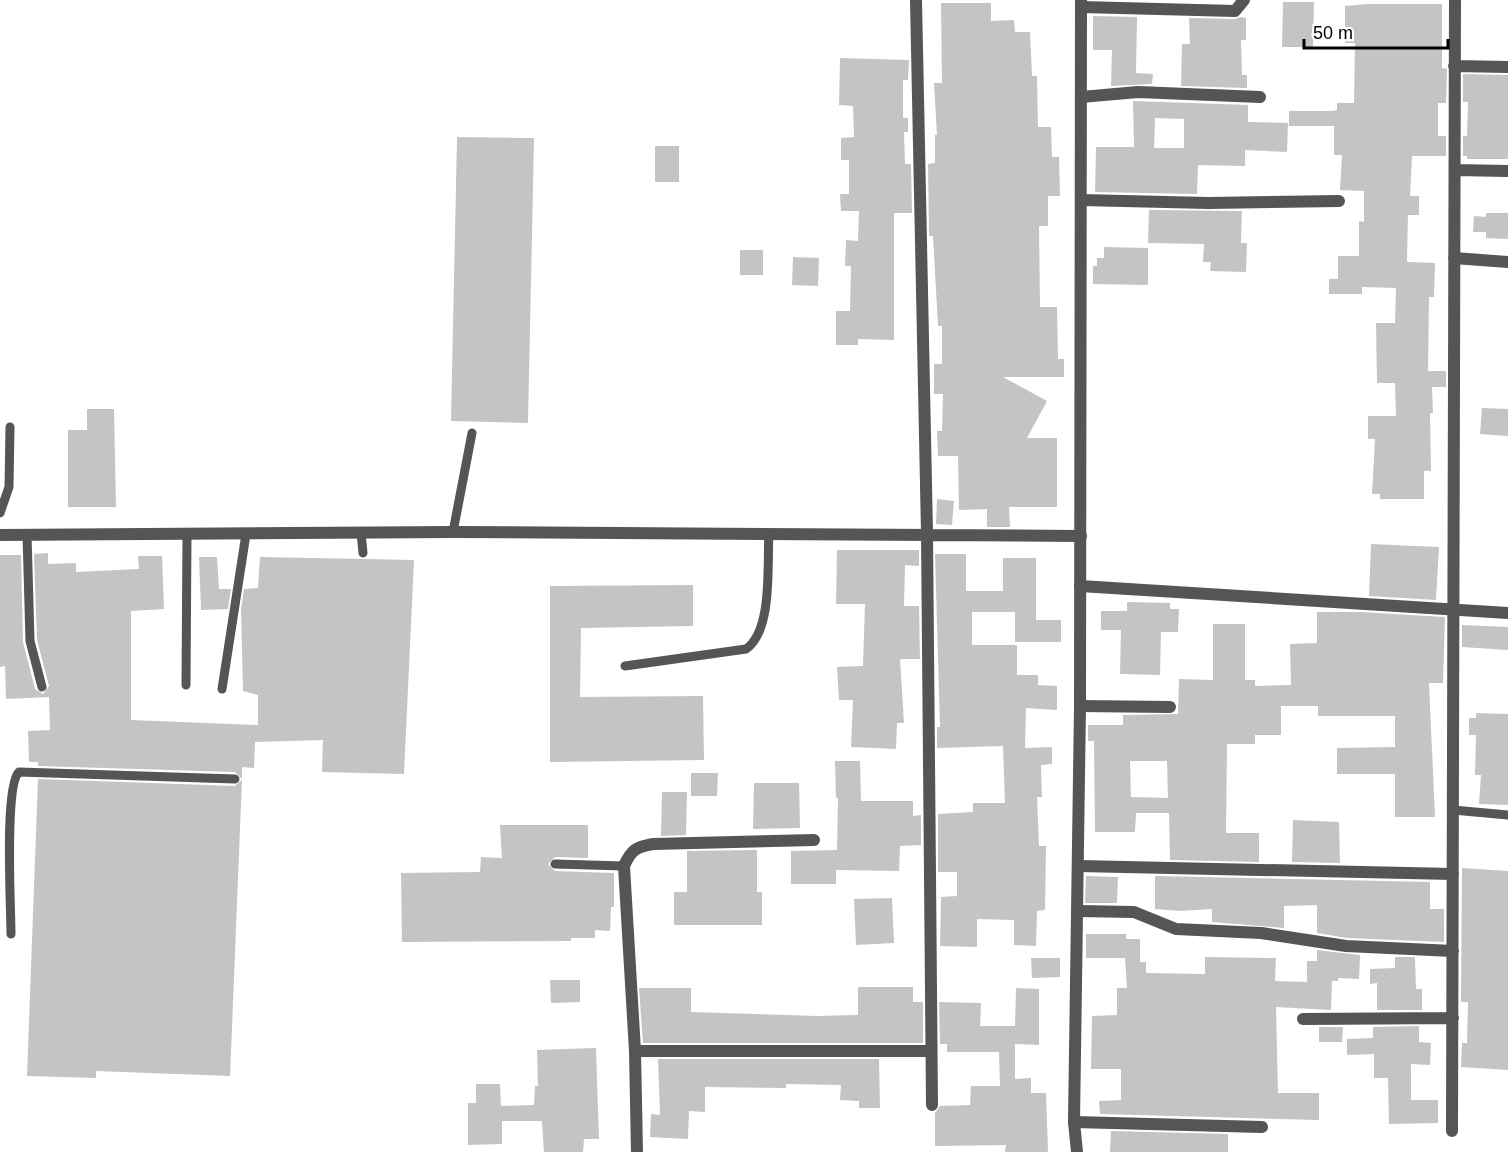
<svg xmlns="http://www.w3.org/2000/svg" width="1508" height="1152" viewBox="0 0 1508 1152" font-family="Helvetica,sans-serif">
<rect width="100%" height="100%" fill="#fff"/>
<!-- building -->
<path fill="#c4c4c4" fill-rule="evenodd" d="M 1283,2 L 1314,2 L 1313,47 L 1282,47 Z
M 941,3 L 991,3 L 991,21 L 1014,20 L 1015,32 L 1030,32 L 1032,76 L 1037,76 L 1038,127 L 1051,127 L 1052,157 L 1059,157 L 1060,196 L 1048,196 L 1048,226 L 1039,226 L 1040,307 L 1057,307 L 1058,359 L 1064,359 L 1064,377 L 1003,377 L 1047,401 L 1027,438 L 1057,438 L 1057,507 L 1009,507 L 1010,527 L 987,527 L 987,509 L 959,510 L 958,456 L 938,456 L 937,431 L 942,431 L 943,394 L 934,394 L 934,364 L 942,364 L 942,326 L 938,326 L 933,236 L 929,236 L 928,164 L 935,163 L 935,135 L 937,135 L 934,83 L 942,83 Z
M 1368,4 L 1442,4 L 1442,68 L 1447,69 L 1446,103 L 1438,103 L 1438,136 L 1446,136 L 1446,156 L 1412,156 L 1410,196 L 1419,196 L 1419,215 L 1408,215 L 1407,262 L 1435,263 L 1434,297 L 1429,297 L 1428,371 L 1446,371 L 1446,387 L 1432,387 L 1433,413 L 1430,413 L 1431,471 L 1424,471 L 1424,499 L 1380,499 L 1380,494 L 1372,494 L 1375,439 L 1368,439 L 1368,416 L 1396,416 L 1395,383 L 1377,383 L 1376,323 L 1395,323 L 1396,288 L 1362,287 L 1362,294 L 1329,294 L 1329,279 L 1338,279 L 1338,256 L 1359,256 L 1359,221 L 1364,222 L 1364,191 L 1340,190 L 1342,155 L 1334,155 L 1334,126 L 1289,126 L 1289,111 L 1332,111 L 1337,110 L 1337,103 L 1354,103 L 1355,43 L 1345,43 L 1345,6 Z
M 1093,16 L 1137,17 L 1136,73 L 1153,74 L 1152,84 L 1111,86 L 1112,50 L 1093,50 Z
M 1241,17 L 1246,18 L 1246,40 L 1241,40 L 1242,75 L 1247,75 L 1247,88 L 1181,86 L 1182,44 L 1190,44 L 1189,18 L 1235,19 Z
M 840,58 L 909,60 L 908,80 L 903,80 L 903,118 L 908,118 L 908,132 L 904,132 L 905,164 L 911,164 L 912,213 L 894,213 L 894,340 L 858,339 L 858,345 L 836,345 L 836,311 L 850,311 L 851,266 L 845,266 L 846,240 L 858,241 L 859,211 L 841,211 L 840,194 L 849,194 L 849,160 L 841,160 L 841,138 L 854,137 L 853,106 L 839,105 Z
M 1463,74 L 1508,75 L 1508,159 L 1467,159 L 1467,156 L 1463,156 L 1463,136 L 1467,136 L 1468,102 L 1463,102 Z
M 1133,101 L 1248,105 L 1248,122 L 1288,123 L 1287,152 L 1245,150 L 1245,166 L 1198,165 L 1197,194 L 1095,192 L 1096,147 L 1134,147 ZM 1155,118 L 1184,119 L 1184,148 L 1154,148 Z
M 457,137 L 534,138 L 528,423 L 451,421 Z
M 655,146 L 679,146 L 679,182 L 655,182 Z
M 1149,210 L 1242,211 L 1241,243 L 1247,243 L 1246,272 L 1210,271 L 1211,262 L 1203,262 L 1204,244 L 1148,243 Z
M 1486,213 L 1508,213 L 1508,239 L 1486,238 L 1486,232 L 1473,232 L 1474,216 L 1486,217 Z
M 1104,247 L 1148,248 L 1148,285 L 1093,284 L 1093,266 L 1097,266 L 1097,258 L 1104,258 Z
M 740,250 L 763,250 L 763,275 L 740,275 Z
M 793,257 L 819,258 L 818,286 L 792,285 Z
M 1482,408 L 1508,409 L 1508,436 L 1480,434 Z
M 87,409 L 114,409 L 116,507 L 68,507 L 68,430 L 87,430 Z
M 937,499 L 954,501 L 952,525 L 936,524 Z
M 1371,544 L 1439,547 L 1436,600 L 1369,596 Z
M 837,550 L 919,550 L 919,566 L 905,565 L 904,606 L 919,606 L 920,659 L 900,659 L 904,723 L 897,723 L 896,749 L 851,747 L 853,700 L 839,700 L 837,667 L 863,666 L 865,604 L 836,604 Z
M 48,553 L 48,564 L 76,563 L 76,572 L 139,569 L 138,556 L 162,556 L 164,609 L 131,611 L 131,720 L 258,725 L 258,695 L 243,691 L 241,609 L 244,589 L 258,588 L 260,557 L 414,560 L 404,774 L 322,772 L 323,740 L 255,742 L 254,768 L 242,767 L 242,779 L 235,772 L 38,766 L 38,762 L 29,762 L 28,731 L 50,730 L 49,697 L 6,699 L 5,666 L 0,667 L 0,555 L 21,555 L 23,642 L 35,689 L 43,694 L 49,686 L 37,640 L 34,554 Z
M 935,554 L 966,554 L 966,591 L 1003,591 L 1003,558 L 1036,558 L 1036,620 L 1061,620 L 1061,642 L 1015,642 L 1015,612 L 972,612 L 972,645 L 1017,645 L 1017,675 L 1038,675 L 1038,685 L 1057,686 L 1057,710 L 1026,708 L 1025,748 L 1052,747 L 1052,764 L 1041,765 L 1042,797 L 1037,797 L 1039,846 L 1046,846 L 1045,910 L 1037,911 L 1036,946 L 1014,945 L 1014,920 L 977,919 L 977,947 L 940,946 L 941,897 L 957,896 L 957,872 L 938,872 L 938,814 L 973,812 L 973,803 L 1005,803 L 1003,746 L 937,748 L 937,727 L 940,727 Z
M 199,557 L 217,557 L 219,589 L 231,589 L 228,609 L 201,610 Z
M 693,585 L 693,626 L 581,628 L 580,697 L 703,696 L 704,760 L 550,762 L 550,586 Z
M 1127,602 L 1170,603 L 1170,609 L 1179,609 L 1178,632 L 1161,632 L 1160,675 L 1120,674 L 1121,630 L 1101,630 L 1101,611 L 1127,611 Z
M 1317,612 L 1360,612 L 1445,617 L 1443,683 L 1429,683 L 1435,817 L 1395,817 L 1395,774 L 1337,774 L 1337,748 L 1395,747 L 1395,716 L 1318,716 L 1318,706 L 1281,706 L 1281,735 L 1255,735 L 1255,744 L 1227,744 L 1226,833 L 1259,833 L 1259,862 L 1170,860 L 1169,813 L 1136,813 L 1135,832 L 1095,832 L 1094,741 L 1088,741 L 1088,725 L 1123,725 L 1123,715 L 1178,714 L 1179,679 L 1213,680 L 1213,624 L 1245,624 L 1245,680 L 1255,680 L 1255,686 L 1291,685 L 1290,644 L 1317,643 ZM 1130,761 L 1167,761 L 1168,798 L 1131,797 Z
M 1462,625 L 1508,627 L 1508,650 L 1462,647 Z
M 1476,713 L 1508,714 L 1508,805 L 1479,804 L 1481,775 L 1475,775 L 1476,735 L 1469,735 L 1469,718 L 1476,718 Z
M 835,761 L 860,761 L 861,801 L 913,801 L 913,816 L 921,815 L 921,845 L 900,846 L 899,871 L 836,870 L 836,884 L 791,884 L 791,851 L 837,850 L 838,798 L 836,798 Z
M 691,773 L 718,773 L 717,796 L 691,796 Z
M 38,779 L 235,786 L 242,780 L 230,1076 L 96,1071 L 96,1078 L 27,1076 Z
M 754,783 L 799,783 L 800,828 L 753,829 Z
M 662,792 L 687,792 L 686,835 L 661,836 Z
M 1293,820 L 1339,822 L 1340,863 L 1292,862 Z
M 500,825 L 588,825 L 588,858 L 555,857 L 548,864 L 555,871 L 614,873 L 614,907 L 611,907 L 610,931 L 595,930 L 595,938 L 571,938 L 571,941 L 402,942 L 401,873 L 480,872 L 481,857 L 502,858 Z
M 757,850 L 757,892 L 762,892 L 762,925 L 674,925 L 674,892 L 687,892 L 687,851 Z
M 1462,868 L 1508,871 L 1508,1070 L 1461,1067 L 1462,1043 L 1467,1043 L 1468,1002 L 1461,1002 Z
M 1086,876 L 1118,877 L 1117,903 L 1085,903 Z
M 1155,876 L 1430,882 L 1430,909 L 1444,909 L 1444,942 L 1347,938 L 1317,933 L 1317,905 L 1284,906 L 1284,928 L 1212,922 L 1212,909 L 1181,911 L 1155,909 Z
M 892,898 L 894,943 L 856,945 L 854,899 Z
M 1086,934 L 1126,934 L 1126,939 L 1140,939 L 1140,962 L 1146,962 L 1146,973 L 1205,974 L 1205,957 L 1276,958 L 1275,981 L 1307,982 L 1307,961 L 1317,961 L 1317,950 L 1360,955 L 1359,979 L 1338,978 L 1338,981 L 1332,981 L 1331,1010 L 1276,1007 L 1278,1093 L 1319,1093 L 1319,1120 L 1100,1114 L 1099,1101 L 1121,1100 L 1121,1069 L 1091,1069 L 1092,1016 L 1117,1015 L 1117,988 L 1127,988 L 1125,958 L 1086,958 Z
M 1395,957 L 1415,957 L 1416,989 L 1422,989 L 1422,1010 L 1377,1010 L 1377,983 L 1370,984 L 1370,969 L 1395,968 Z
M 1031,958 L 1060,958 L 1060,977 L 1032,978 Z
M 550,980 L 580,980 L 580,1002 L 551,1003 Z
M 858,987 L 913,987 L 913,1002 L 923,1002 L 923,1043 L 643,1043 L 639,988 L 691,988 L 691,1012 L 816,1016 L 858,1015 Z
M 1016,988 L 1039,989 L 1039,1045 L 1015,1044 L 1015,1079 L 1031,1078 L 1031,1093 L 1046,1093 L 1048,1152 L 1005,1152 L 1006,1145 L 935,1146 L 935,1113 L 940,1106 L 970,1105 L 971,1086 L 1000,1086 L 999,1052 L 947,1052 L 947,1044 L 940,1044 L 939,1002 L 981,1003 L 980,1026 L 1015,1026 Z
M 1419,1026 L 1419,1042 L 1431,1043 L 1430,1065 L 1411,1064 L 1411,1100 L 1438,1100 L 1438,1123 L 1389,1124 L 1388,1078 L 1374,1078 L 1374,1054 L 1347,1055 L 1347,1039 L 1373,1038 L 1373,1027 Z
M 1319,1027 L 1343,1027 L 1342,1042 L 1319,1042 Z
M 596,1048 L 599,1139 L 584,1139 L 583,1152 L 544,1152 L 542,1121 L 502,1121 L 502,1144 L 468,1145 L 468,1103 L 476,1103 L 476,1084 L 500,1084 L 501,1106 L 534,1105 L 535,1086 L 538,1086 L 537,1050 Z
M 658,1059 L 879,1059 L 880,1108 L 859,1108 L 859,1101 L 840,1100 L 841,1085 L 786,1084 L 786,1088 L 705,1087 L 705,1112 L 689,1111 L 688,1139 L 650,1137 L 651,1114 L 660,1115 Z
M 1111,1131 L 1228,1134 L 1228,1152 L 1110,1152 Z"/>
<g fill="none" stroke-linecap="round" stroke-linejoin="round">
<!-- service -->
<path stroke="#555" stroke-width="9" d="M 0,513 L 9,487 L 10,427
M 453,532 L 472,433
M 361,533 L 363,553
M 27,534 L 30,641 L 42,687
M 625,666 L 746,649 C 773,631 767,564 769,533
M 186,685 L 187,534
M 222,689 L 246,534
M 1453,810 L 1508,815
M 555,864 L 624,866
M 11,934 C 11,907 4,786 19,772 L 235,779"/>
<!-- minor -->
<path stroke="#555" stroke-width="12" d="M 916,0 L 927,533 L 932,1105
M 1081,7 L 1235,11 L 1244,0
M 1454,66 L 1508,67
M 1081,97 L 1138,92 L 1260,97
M 1455,170 L 1508,171
M 1081,200 L 1208,203 L 1339,201
M 1454,258 L 1508,262
M 0,535 L 453,532 L 1081,536
M 1080,586 L 1508,613
M 1080,706 L 1170,707
M 1079,866 L 1453,874
M 1078,911 L 1134,912 L 1176,929 L 1261,933 L 1346,946 L 1453,951
M 1303,1019 L 1453,1018
M 635,1051 L 931,1051
M 1074,1122 L 1262,1127
M 1452,1131 L 1455,0
M 637,1152 L 635,1051 L 624,866 C 631,850 636,847 653,844 L 814,840"/>
<!-- tertiary -->
<path stroke="#555" stroke-width="12" d="M 1077,1152 L 1074,1122 L 1080,706 L 1081,0"/>
</g>
<!-- scale -->
<path d="M1304 39v9h144v-9" fill="none" stroke="#000000" stroke-width="3"/>
<text x="1313" y="39" font-size="18" fill="#000000" stroke="#ffffff" stroke-width="4.5" paint-order="stroke">50 m</text>
</svg>
